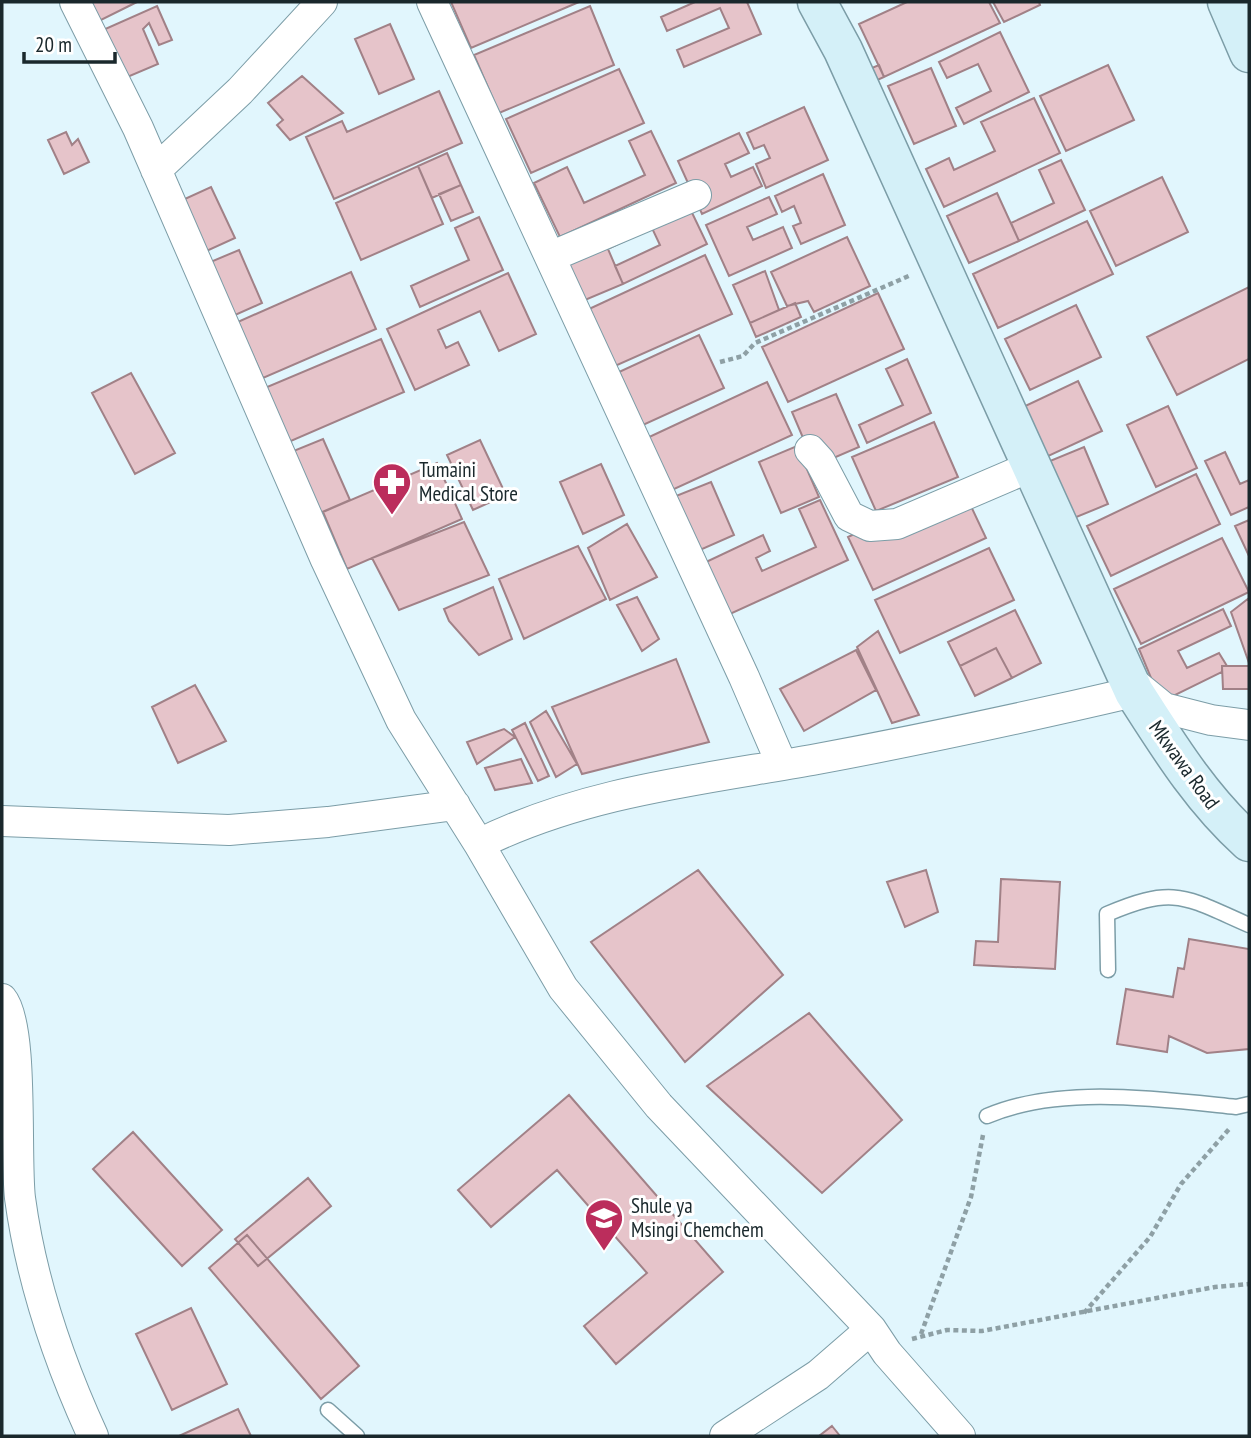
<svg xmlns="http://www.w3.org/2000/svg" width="1251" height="1438" viewBox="0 0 1251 1438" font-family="'PT Sans Narrow',sans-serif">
<rect width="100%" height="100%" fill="#e1f6fd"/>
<!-- building -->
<path fill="#e6c4ca" stroke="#a18187" stroke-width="2" d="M 87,2 L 137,2 L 97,22 Z
M 451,2 L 579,2 L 471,48 Z
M 695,2 L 747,2 L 761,34 L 684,67 L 677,50 L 729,28 L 720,8 L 667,31 L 661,17 Z
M 907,2 L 989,2 L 1000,23 L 884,77 L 859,24 Z
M 993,2 L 1039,2 L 1040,5 L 1004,22 Z
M 157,6 L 172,40 L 159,45 L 149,23 L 143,29 L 158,64 L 125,78 L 103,30 Z
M 590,6 L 614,65 L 499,113 L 474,55 Z
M 390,24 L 414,79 L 379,94 L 355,39 Z
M 1000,32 L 1029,92 L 964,124 L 956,108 L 991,91 L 978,64 L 947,78 L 939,62 Z
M 879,65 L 884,77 L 873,82 L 867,70 Z
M 1108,65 L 1134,120 L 1066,151 L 1040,96 Z
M 931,68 L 956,126 L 914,144 L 888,86 Z
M 619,69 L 644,123 L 531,173 L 506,119 Z
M 302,76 L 343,113 L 290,140 L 277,125 L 283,120 L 268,103 Z
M 439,91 L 462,143 L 334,199 L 306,137 L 342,121 L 347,132 Z
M 1034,98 L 1060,153 L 944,207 L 926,169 L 949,158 L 954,170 L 995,151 L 981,122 Z
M 804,107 L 828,160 L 766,188 L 756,164 L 770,158 L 764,145 L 754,149 L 747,133 Z
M 651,131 L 676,183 L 560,237 L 534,183 L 567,167 L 584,203 L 645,175 L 629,141 Z
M 66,132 L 72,145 L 78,139 L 89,162 L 64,174 L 48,140 Z
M 739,133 L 749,153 L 725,164 L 731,177 L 753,167 L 762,186 L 702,214 L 678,161 Z
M 447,153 L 461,185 L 432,198 L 418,166 Z
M 1061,160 L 1085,210 L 1019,241 L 1011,223 L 1054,203 L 1039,170 Z
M 418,166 L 443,224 L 361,260 L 336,203 Z
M 823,174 L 845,225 L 801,244 L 793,226 L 801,223 L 794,206 L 782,212 L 775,196 Z
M 1162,177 L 1188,232 L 1116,266 L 1090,211 Z
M 461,185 L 473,212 L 451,221 L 439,194 Z
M 211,187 L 235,238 L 200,254 L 176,203 Z
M 997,193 L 1019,241 L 969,263 L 947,216 Z
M 684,196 L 707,244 L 623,284 L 615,266 L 660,245 L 652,228 L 608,249 L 602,235 Z
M 769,197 L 777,214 L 747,227 L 753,240 L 783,227 L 792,248 L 729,276 L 706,225 Z
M 479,217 L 503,270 L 420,307 L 411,286 L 469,260 L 455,228 Z
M 1087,221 L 1113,274 L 998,328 L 973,274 Z
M 602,235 L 623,284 L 585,300 L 563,252 Z
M 847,237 L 870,286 L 814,312 L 808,301 L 787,306 L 771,272 Z
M 239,250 L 262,303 L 224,320 L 201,266 Z
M 705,255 L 732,314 L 615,366 L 589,309 Z
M 765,271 L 779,310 L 750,323 L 733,285 Z
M 351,272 L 376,329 L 263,378 L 251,351 L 244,354 L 231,325 Z
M 508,273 L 536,334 L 499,351 L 480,311 L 438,330 L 446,348 L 458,342 L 469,365 L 415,390 L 387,329 Z
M 1249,287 L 1249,359 L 1177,395 L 1147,337 Z
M 878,293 L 904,349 L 788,402 L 762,347 Z
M 795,303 L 801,317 L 756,337 L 750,323 Z
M 1076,305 L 1101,357 L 1030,390 L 1005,339 Z
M 699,335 L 724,388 L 643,425 L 619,372 Z
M 381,339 L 404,392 L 284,444 L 260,390 Z
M 907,359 L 931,413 L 867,443 L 859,425 L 903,405 L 886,369 Z
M 131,373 L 175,453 L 135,474 L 92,393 Z
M 1078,381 L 1102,431 L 1044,458 L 1021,408 Z
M 767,382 L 792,435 L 672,490 L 647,438 Z
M 836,394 L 859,447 L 815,466 L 792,412 Z
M 1168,406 L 1197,468 L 1156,487 L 1127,425 Z
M 934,422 L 958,477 L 876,511 L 852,457 Z
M 323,439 L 350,500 L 313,516 L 291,452 Z
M 480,440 L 506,495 L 473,510 L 447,455 Z
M 797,446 L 819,497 L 781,513 L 759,462 Z
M 1084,447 L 1108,504 L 1074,518 L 1050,461 Z
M 1225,452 L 1240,484 L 1249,480 L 1249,507 L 1231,515 L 1205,461 Z
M 437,463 L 462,519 L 347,569 L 323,512 Z
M 601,464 L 624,515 L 583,534 L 560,482 Z
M 1196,474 L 1220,524 L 1111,576 L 1087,526 Z
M 711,482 L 734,535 L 700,550 L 676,496 Z
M 960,483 L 986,538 L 873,590 L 848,537 Z
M 820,500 L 848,560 L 730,614 L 706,562 L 763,535 L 770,551 L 756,558 L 762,571 L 816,547 L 799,509 Z
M 1249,520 L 1249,556 L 1235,526 Z
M 464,522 L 489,575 L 399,610 L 372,558 Z
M 627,524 L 657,577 L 610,600 L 588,548 Z
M 1222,538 L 1249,592 L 1141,644 L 1114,589 Z
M 578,546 L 606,599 L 524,639 L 499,579 Z
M 989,548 L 1014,600 L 900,653 L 875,600 Z
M 493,587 L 512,639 L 479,655 L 449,621 L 444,609 Z
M 637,597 L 659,639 L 642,651 L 617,605 Z
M 1249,598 L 1249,663 L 1231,612 Z
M 1223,609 L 1231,626 L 1178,651 L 1187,668 L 1219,653 L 1227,666 L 1222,666 L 1222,672 L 1161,702 L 1139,649 Z
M 1015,610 L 1041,663 L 1012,678 L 996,648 L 960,666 L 948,642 Z
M 878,631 L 919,715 L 892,723 L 857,647 Z
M 996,648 L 1012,678 L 975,696 L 960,666 Z
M 856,650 L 876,690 L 804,731 L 780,689 Z
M 676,659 L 709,742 L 582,774 L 552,707 Z
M 1222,666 L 1249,666 L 1249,689 L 1223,689 Z
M 195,685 L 226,741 L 178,763 L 152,707 Z
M 546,711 L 577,764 L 556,777 L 530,722 Z
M 525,723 L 549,776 L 538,781 L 512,730 Z
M 504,729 L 515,737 L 477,764 L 467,742 Z
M 521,759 L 532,783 L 495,790 L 485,768 Z
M 698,870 L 783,975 L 685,1062 L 591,942 Z
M 926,870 L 938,912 L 905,927 L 887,882 Z
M 1001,879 L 1060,882 L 1055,969 L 974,965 L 976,941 L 998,942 Z
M 1189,939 L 1249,949 L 1249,1049 L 1207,1053 L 1169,1036 L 1167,1052 L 1117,1044 L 1126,989 L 1173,997 L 1178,968 L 1184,969 Z
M 809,1013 L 902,1120 L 822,1193 L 707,1086 Z
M 569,1095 L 723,1272 L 616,1364 L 584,1326 L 647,1273 L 557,1170 L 491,1227 L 458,1190 Z
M 133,1132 L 222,1230 L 182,1266 L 93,1169 Z
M 308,1178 L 331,1206 L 258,1266 L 235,1239 Z
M 247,1235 L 359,1366 L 321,1399 L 209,1268 Z
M 191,1308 L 227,1384 L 172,1410 L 136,1334 Z
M 238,1409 L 251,1436 L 179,1436 Z
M 832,1426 L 840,1436 L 819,1436 Z"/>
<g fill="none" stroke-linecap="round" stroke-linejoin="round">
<!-- lane casing -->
<g stroke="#7c9da7" stroke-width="17">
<path id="lane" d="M 1108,970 L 1107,914 C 1175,885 1185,897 1249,925
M 987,1116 C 1059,1085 1159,1099 1236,1107 L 1249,1104
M 328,1410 L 357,1436"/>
</g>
<!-- street casing -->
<g stroke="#7c9da7" stroke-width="32">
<path id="street" d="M 75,2 L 138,128 L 326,560 L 401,720 L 479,844 L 563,988 L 659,1106 L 871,1329 L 887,1353 L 960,1436
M 432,2 L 744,677 L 782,765
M 156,170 L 240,91 L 322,2
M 550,257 L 696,195
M 810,450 L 820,461 L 849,516 L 870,526 L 897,524 L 1030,467
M 1137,686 L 1164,708 L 1211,720 L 1249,725
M 2,821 L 229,830 L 328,822 L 455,805
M 479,844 C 583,792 699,780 812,760 C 920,740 1027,717 1134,692
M 2,999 C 24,1025 15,1157 20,1198 C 31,1279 59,1362 93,1436
M 725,1436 L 818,1375 L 871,1329"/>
</g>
<!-- secondary casing -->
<g stroke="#7c9da7" stroke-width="41">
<path id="secondary" d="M 817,2 L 843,50 L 1134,692 C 1168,745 1201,799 1249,842
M 1227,2 L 1249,53"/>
</g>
<!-- path -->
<path stroke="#8ea0a5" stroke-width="4.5" stroke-dasharray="5 3.5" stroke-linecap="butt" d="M 720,362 L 743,356 L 755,343 L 911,275
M 1084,1313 L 1150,1237 L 1181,1184 L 1230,1128
M 921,1334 L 971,1197 L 983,1135
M 912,1339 L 947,1330 L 982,1331 L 1215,1287 L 1249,1284"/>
<!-- lane -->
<use href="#lane" stroke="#fff" stroke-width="14"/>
<!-- street -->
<use href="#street" stroke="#fff" stroke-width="30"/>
<!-- secondary -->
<use href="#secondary" stroke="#d4f0f8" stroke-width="38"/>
</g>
<!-- icons -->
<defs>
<g id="pharmacy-pin" transform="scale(2.0125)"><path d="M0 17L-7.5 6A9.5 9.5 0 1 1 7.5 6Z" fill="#bb2d5c" stroke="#fff"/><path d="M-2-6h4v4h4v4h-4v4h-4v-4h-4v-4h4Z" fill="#fff"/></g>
<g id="school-pin" transform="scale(2.0125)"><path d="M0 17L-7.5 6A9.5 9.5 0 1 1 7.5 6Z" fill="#bb2d5c" stroke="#fff"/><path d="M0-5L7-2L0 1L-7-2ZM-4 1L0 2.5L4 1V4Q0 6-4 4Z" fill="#fff"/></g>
</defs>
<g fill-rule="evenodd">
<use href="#pharmacy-pin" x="392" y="482"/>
<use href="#school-pin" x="604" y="1218"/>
</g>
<g text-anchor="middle" stroke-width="6" stroke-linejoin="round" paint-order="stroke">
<!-- poi labels -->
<g font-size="21" fill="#1a282c" stroke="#fff" text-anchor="start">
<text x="419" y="477">Tumaini<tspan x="419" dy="24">Medical Store</tspan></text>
<text x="631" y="1213">Shule ya<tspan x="631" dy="24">Msingi Chemchem</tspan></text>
</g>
<!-- street labels -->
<g font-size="21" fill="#1a282c" stroke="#fff">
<text transform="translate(1184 765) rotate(54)" y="7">Mkwawa Road</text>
</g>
</g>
<!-- border -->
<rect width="1251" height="1438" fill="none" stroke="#1a282c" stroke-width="7"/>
<!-- scale -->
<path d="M24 52v10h91v-10" fill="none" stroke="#1a282c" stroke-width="3.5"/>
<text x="35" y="52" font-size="21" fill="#1a282c" stroke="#ffffff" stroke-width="5" paint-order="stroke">20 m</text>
</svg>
